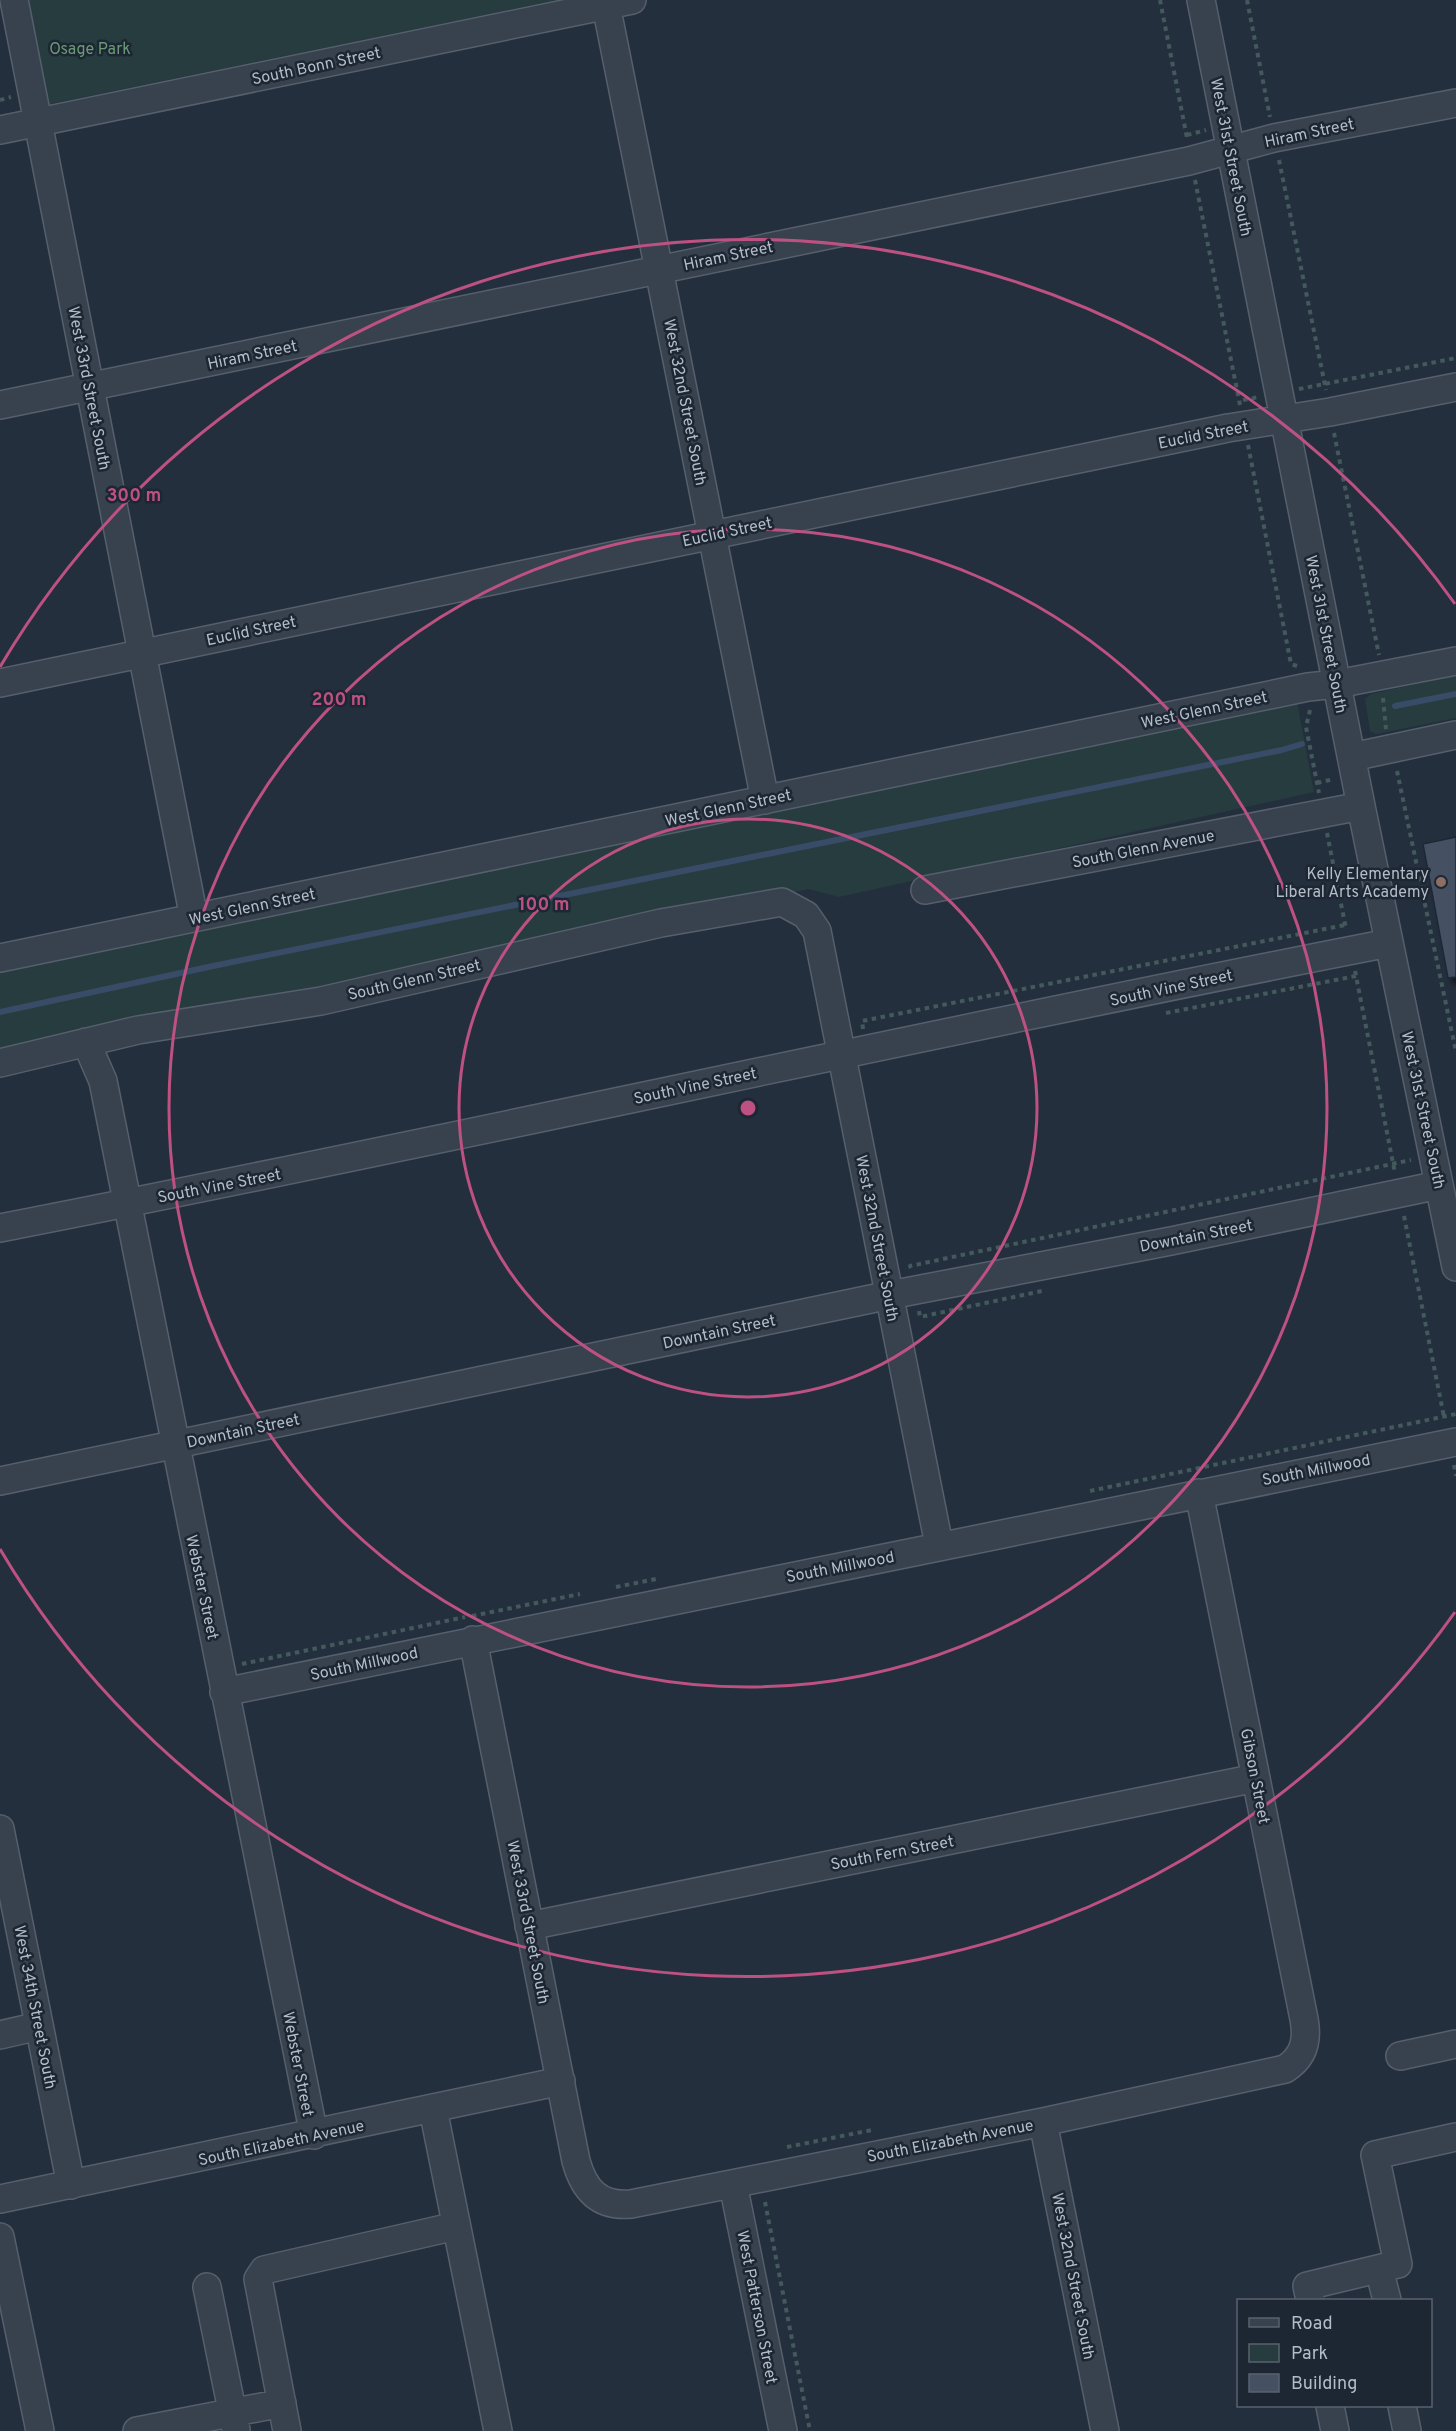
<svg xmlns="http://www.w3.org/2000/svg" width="1456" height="2431" viewBox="0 0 1456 2431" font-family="Overpass,sans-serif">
<defs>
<filter id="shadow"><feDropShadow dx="5.5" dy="5.5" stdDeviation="3" flood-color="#0009"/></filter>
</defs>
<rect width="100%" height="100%" fill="#242f3e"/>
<!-- green -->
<path fill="#263c3f" d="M 24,0 L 557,0 L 45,105 Z
M 1456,675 L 1456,718 L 1376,734 L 1370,731 L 1365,699 L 1371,694 Z
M 1297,702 L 1314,792 L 839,897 L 808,889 L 102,1045 L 0,1059 L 0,968 Z"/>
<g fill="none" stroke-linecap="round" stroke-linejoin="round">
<!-- stream -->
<path stroke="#394c67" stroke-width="6" d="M 1395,706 L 1456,694
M 0,1012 L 213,966 L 1282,750 L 1302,744"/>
</g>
<!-- building -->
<path fill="#455162" stroke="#1f2835" stroke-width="1.5" filter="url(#shadow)" d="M 1456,837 L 1456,977 L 1448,978 L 1423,844 Z"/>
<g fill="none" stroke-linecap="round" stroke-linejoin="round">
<!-- minor casing -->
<g stroke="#565f6c" stroke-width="30">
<path id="minor" d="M 14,0 L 194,918
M 1201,0 L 1361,806 L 1456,1267
M 606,5 L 765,800
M 0,130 L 632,0
M 0,405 L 1189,161 L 1274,138 L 1456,103
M 0,683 L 1228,428 L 1330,412 L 1456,387
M 1352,757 L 1456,735
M 925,890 L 1361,806
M 0,958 L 1308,687 L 1337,684 L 1456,661
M 86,1042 L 103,1081 L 314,2135
M 0,1063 L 138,1030 L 321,1001 L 661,923 L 782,902 L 806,915 L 817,931 L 939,1545
M 0,1228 C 464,1138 925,1033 1389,943
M 0,1481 L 890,1295 L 1171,1241 L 1439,1185
M 473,1640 L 576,2161 C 584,2190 599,2207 631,2204 L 1043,2122 L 1285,2069 C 1304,2057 1308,2040 1304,2019 L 1199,1493
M 224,1692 L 1456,1442
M 0,1829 L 71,2185
M 529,1926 L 1256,1778
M 0,2035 L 39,2026
M 1400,2056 L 1456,2044
M 433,2109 L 498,2431
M 1043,2122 L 1105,2431
M 733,2184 L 783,2431
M 0,2199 L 561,2081
M 0,2237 L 40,2431
M 1379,2269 L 1387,2300
M 207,2287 L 236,2430
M 1310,2300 L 1307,2286 L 1398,2264 L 1375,2155 L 1456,2137
M 1330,2406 L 1335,2431
M 1402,2406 L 1407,2431
M 137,2431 L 282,2403
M 287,2431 L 258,2279 L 264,2270 L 456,2226"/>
</g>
<!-- path -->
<path stroke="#44595c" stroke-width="4" stroke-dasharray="4.5 4.5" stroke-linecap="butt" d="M 1160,0 L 1187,138
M 1247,0 L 1270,117
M 0,100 L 11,97
M 1187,135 L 1206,130
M 1279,160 L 1326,390
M 1195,180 L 1240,405
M 1299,389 L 1456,358
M 1243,400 L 1259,397
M 1334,433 L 1379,655
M 1248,445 L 1291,664 L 1297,666
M 1383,698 L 1386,729
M 1310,710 L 1306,727 L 1319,793
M 1397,771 L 1456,1052
M 1317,783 L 1334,779
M 1327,833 L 1346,929
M 1355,971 L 1395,1173
M 1166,1013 L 1356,976
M 863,1029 L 862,1021 L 1345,925
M 1404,1216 L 1444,1417
M 911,1268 L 910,1266 L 1411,1160
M 919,1311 L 920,1317 L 1042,1291
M 1454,1465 L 1456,1476
M 1090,1491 L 1456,1414
M 616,1587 L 656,1579
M 472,1616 L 580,1594
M 242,1664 L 465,1617
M 787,2147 L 872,2130
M 765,2202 L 810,2431"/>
<!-- minor -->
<use href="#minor" stroke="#38414e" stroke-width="27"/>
</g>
<!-- distance rings -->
<g fill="none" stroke="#bd5182" stroke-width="3">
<circle cx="748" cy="1108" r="289"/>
<circle cx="748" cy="1108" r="579"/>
<path d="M1455 1612A868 868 0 0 1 0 1549M0 667A868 868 0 0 1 1455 604"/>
</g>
<!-- markers -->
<circle fill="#8d6e63" stroke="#1d2633" stroke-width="2" cx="1441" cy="882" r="6"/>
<g text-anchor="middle" stroke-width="5" stroke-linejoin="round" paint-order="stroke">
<!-- park labels -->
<g font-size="16" fill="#6b9a76" stroke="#1d2633">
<text x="90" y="54">Osage Park</text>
</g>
<!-- street labels -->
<g font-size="16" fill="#b4bcc9" stroke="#1d2633">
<text transform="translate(316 65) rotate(-12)" y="6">South Bonn Street</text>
<text transform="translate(1309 132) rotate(-12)" y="6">Hiram Street</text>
<text transform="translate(1232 157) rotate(79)" y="6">West 31st Street South</text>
<text transform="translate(728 255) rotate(-12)" y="6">Hiram Street</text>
<text transform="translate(252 354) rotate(-12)" y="6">Hiram Street</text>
<text transform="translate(90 388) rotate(79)" y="6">West 33rd Street South</text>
<text transform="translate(686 402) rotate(79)" y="6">West 32nd Street South</text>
<text transform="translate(1203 434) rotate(-11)" y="6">Euclid Street</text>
<text transform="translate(727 531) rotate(-12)" y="6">Euclid Street</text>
<text transform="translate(251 630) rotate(-12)" y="6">Euclid Street</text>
<text transform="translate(1327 634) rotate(79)" y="6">West 31st Street South</text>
<text transform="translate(1204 709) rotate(-12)" y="6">West Glenn Street</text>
<text transform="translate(728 807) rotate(-12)" y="6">West Glenn Street</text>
<text transform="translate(1143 848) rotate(-11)" y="6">South Glenn Avenue</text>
<text transform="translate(252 906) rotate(-12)" y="6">West Glenn Street</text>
<text transform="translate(414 979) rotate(-13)" y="6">South Glenn Street</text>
<text transform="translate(1171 987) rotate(-12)" y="6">South Vine Street</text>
<text transform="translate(695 1085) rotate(-12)" y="6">South Vine Street</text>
<text transform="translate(1424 1110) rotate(78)" y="6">West 31st Street South</text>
<text transform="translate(219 1185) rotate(-11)" y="6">South Vine Street</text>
<text transform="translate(1196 1235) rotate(-11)" y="6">Downtain Street</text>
<text transform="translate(878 1238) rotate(79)" y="6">West 32nd Street South</text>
<text transform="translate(719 1331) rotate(-12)" y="6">Downtain Street</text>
<text transform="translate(243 1430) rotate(-12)" y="6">Downtain Street</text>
<text transform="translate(1316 1469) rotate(-11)" y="6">South Millwood</text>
<text transform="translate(840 1566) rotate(-11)" y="6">South Millwood</text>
<text transform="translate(203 1587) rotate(78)" y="6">Webster Street</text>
<text transform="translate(364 1663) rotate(-12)" y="6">South Millwood</text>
<text transform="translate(1256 1776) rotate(79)" y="6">Gibson Street</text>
<text transform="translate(892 1852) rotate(-11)" y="6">South Fern Street</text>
<text transform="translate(529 1922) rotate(79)" y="6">West 33rd Street South</text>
<text transform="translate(36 2007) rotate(79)" y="6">West 34th Street South</text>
<text transform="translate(299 2064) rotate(79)" y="6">Webster Street</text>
<text transform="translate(950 2140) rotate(-11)" y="6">South Elizabeth Avenue</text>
<text transform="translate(281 2142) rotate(-12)" y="6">South Elizabeth Avenue</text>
<text transform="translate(1074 2276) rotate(79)" y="6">West 32nd Street South</text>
<text transform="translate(758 2307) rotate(79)" y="6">West Patterson Street</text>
</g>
<!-- poi labels -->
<g font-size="16" fill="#b4bcc9" stroke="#1d2633" text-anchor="end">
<text x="1429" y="879">Kelly Elementary<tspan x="1429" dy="18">Liberal Arts Academy</tspan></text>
</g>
</g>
<circle cx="748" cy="1108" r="9" fill="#bd5182" stroke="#1d2633" stroke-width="3"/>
<g font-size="18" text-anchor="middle" font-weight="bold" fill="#bd5182" stroke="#1d2633" stroke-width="5" stroke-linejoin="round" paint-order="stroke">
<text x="134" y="501">300 m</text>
<text x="339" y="705">200 m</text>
<text x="544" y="910">100 m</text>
</g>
<!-- legend -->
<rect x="1237" y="2299" width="195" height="108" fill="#1d2633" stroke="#59626f" stroke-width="1.5"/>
<rect x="1249" y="2318" width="30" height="9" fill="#38414e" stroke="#59626f" stroke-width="1.5"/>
<text x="1291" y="2329" font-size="18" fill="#b4bcc9">Road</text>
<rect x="1249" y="2344" width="30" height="18" fill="#263c3f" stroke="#59626f" stroke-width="1.5"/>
<text x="1291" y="2359" font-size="18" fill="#b4bcc9">Park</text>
<rect x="1249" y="2374" width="30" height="18" fill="#455162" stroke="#59626f" stroke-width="1.5"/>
<text x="1291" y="2389" font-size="18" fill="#b4bcc9">Building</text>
</svg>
